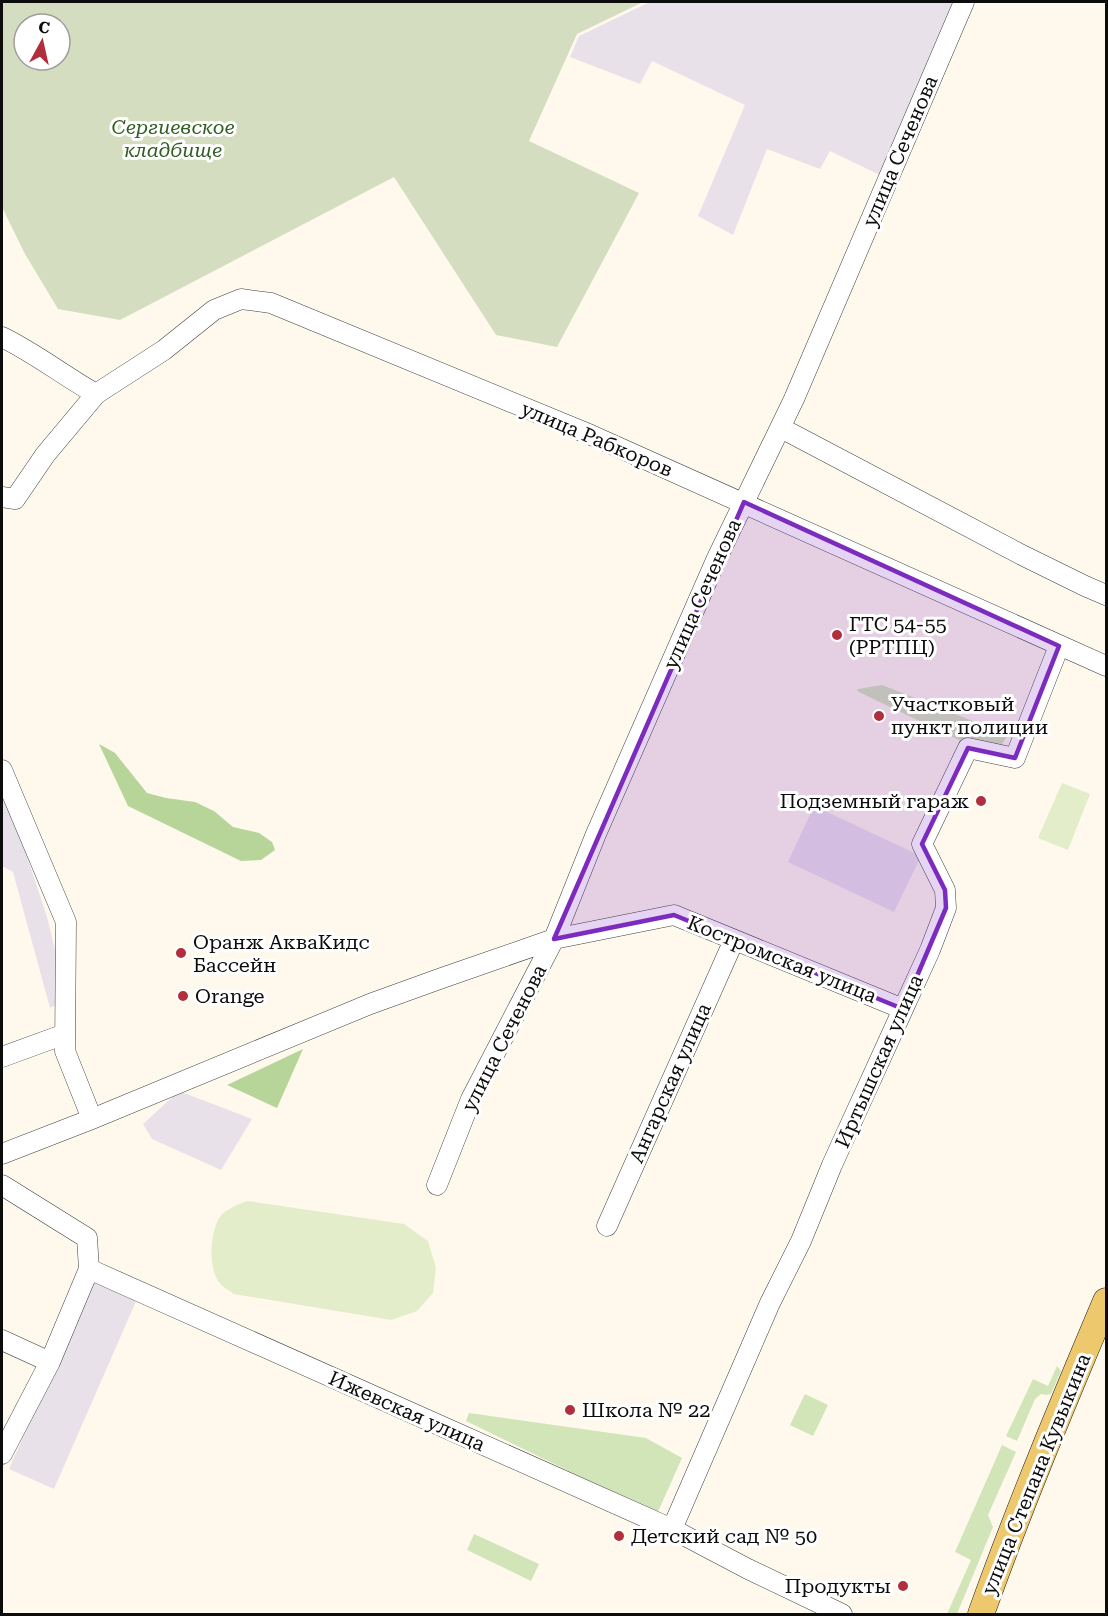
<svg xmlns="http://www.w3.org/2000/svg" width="1108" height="1616" viewBox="0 0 1108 1616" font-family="'Roboto Serif',serif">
<rect width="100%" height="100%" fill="#fef9ec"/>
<!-- industrial -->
<path fill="#e9e1ea" d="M 650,2 L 955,2 L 884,177 L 830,151 L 820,169 L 767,149 L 733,235 L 698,216 L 745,105 L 652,61 L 640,84 L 570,57 L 579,36 Z
M 2,781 L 47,917 L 60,970 L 62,1002 L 50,1008 L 13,872 L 2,866 Z
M 814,806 L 921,856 L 894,912 L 788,862 Z
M 179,1091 L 252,1119 L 221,1170 L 152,1139 L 143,1124 Z
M 92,1281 L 137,1299 L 54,1489 L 9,1469 Z"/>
<!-- green -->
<path fill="#d2e5b9" d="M 882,685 L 1008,735 L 999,749 L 968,740 L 961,741 L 857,691 L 858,689 Z
M 1057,1366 L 1061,1371 L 1051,1394 L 1046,1395 L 1041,1394 L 1035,1399 L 1017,1441 L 1006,1436 L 1033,1379 L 1048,1386 Z
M 805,1394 L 828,1405 L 813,1436 L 790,1425 Z
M 469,1413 L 646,1438 L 682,1458 L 657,1514 L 466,1421 Z
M 1002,1445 L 1016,1452 L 988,1515 L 993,1527 L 957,1614 L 947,1614 L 971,1560 L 955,1552 Z
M 474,1534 L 539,1564 L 531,1581 L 467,1550 Z"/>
<!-- forest -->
<path fill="#b7d599" d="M 99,744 L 115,753 L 147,793 L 166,798 L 195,802 L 214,811 L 233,827 L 259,833 L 272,842 L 275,850 L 261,860 L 241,861 L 128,806 Z
M 303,1049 L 277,1108 L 227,1085 Z"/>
<!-- cemetery -->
<path fill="#d5ddc0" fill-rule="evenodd" d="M 2,2 L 643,2 L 577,34 L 529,141 L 639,193 L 557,347 L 496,335 L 394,177 L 120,320 L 58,309 L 25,254 L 2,207 ZM 24,24 L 60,24 L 60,60 L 24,60 Z"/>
<!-- pitch -->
<path fill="#e3edca" d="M 1062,783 L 1090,794 L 1068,850 L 1038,838 Z
M 247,1201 L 404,1224 L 428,1241 L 436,1268 L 433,1293 L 417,1311 L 391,1320 L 234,1294 C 230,1291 222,1287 219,1282 C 208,1267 210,1234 219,1218 C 225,1209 237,1205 247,1201 Z"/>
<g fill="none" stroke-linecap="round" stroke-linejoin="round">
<!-- minor casing -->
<g stroke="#3f3f3f" stroke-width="21">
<path id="minor" d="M 2,337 C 35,353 64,376 96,394
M 781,428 L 1024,556 L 1085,586 L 1106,595
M 2,497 L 15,499 L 45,455 L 96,394 L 164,350 L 214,310 L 241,299 L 271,303 L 591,435 L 1106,666
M 2,770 L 66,922 L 65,1051 L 92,1119
M 2,1057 L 65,1034
M 2,1154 L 92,1119 L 370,1004 L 442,978 L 554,939 L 674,915 L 903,1009
M 2,1185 L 87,1238 L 89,1269 L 50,1362 L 2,1454
M 437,1185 L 471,1099 L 554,939 L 596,834 L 717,558 L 794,399 L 964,2
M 607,1226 L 734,940
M 89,1269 L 672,1529 L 748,1569 L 842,1614
M 2,1340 L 50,1362
M 672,1529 L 770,1303 L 801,1241 L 832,1165 L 930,950 L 946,908 L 945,890 L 922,844 L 968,748 L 1015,758 L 1059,646"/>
</g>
<!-- major casing -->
<g stroke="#1d1d1d" stroke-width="27">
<path id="major" d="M 981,1614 C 1019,1508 1062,1405 1106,1301"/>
</g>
<!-- minor -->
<use href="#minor" stroke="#fff" stroke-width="20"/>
<!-- major -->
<use href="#major" stroke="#eec86c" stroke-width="26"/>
</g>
<!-- marked area -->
<path fill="#7b2cbf" fill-opacity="0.2" stroke="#7b2cbf" stroke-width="4.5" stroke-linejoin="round" d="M 744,502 L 1059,646 L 1015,758 L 968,748 L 922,844 L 945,890 L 946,908 L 903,1009 L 674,915 L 554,939 Z"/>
<!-- markers -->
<g fill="#b12f3c" stroke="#fff" stroke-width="2">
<circle cx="837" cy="635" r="6"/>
<circle cx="879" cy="716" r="6"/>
<circle cx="981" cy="801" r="6"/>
<circle cx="181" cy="953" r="6"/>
<circle cx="183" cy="996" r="6"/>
<circle cx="570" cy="1410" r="6"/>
<circle cx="619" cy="1536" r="6"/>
<circle cx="903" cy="1586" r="6"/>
</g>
<g text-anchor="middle" stroke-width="6" stroke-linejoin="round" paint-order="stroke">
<!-- park labels -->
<g font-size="20" font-style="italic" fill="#315e22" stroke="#fff">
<text x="173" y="134">Сергиевское<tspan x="173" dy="23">кладбище</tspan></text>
</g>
<!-- street labels -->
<g font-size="20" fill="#0c0c0c" stroke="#fff">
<text transform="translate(900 151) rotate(-67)" y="7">улица Сеченова</text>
<text transform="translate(597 439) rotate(23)" y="7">улица Рабкоров</text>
<text transform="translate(702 594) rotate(-66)" y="7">улица Сеченова</text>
<text transform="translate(782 959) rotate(22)" y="7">Костромская улица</text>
<text transform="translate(504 1038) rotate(-63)" y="7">улица Сеченова</text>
<text transform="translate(879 1061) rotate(-66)" y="7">Иртышская улица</text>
<text transform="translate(670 1083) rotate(-66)" y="7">Ангарская улица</text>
<text transform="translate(407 1411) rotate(24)" y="7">Ижевская улица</text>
<text transform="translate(1036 1474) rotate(-68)" y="7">улица Степана Кувыкина</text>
</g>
<!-- poi labels -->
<g font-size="20" fill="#0c0c0c" stroke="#fff" text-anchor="start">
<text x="849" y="631">ГТС 54-55<tspan x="849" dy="23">(РРТПЦ)</tspan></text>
<text x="891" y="711">Участковый<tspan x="891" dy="23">пункт полиции</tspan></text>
<text x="969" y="808" text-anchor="end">Подземный гараж</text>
<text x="193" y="949">Оранж АкваКидс<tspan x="193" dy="23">Бассейн</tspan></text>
<text x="195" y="1003">Orange</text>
<text x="582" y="1417">Школа № 22</text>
<text x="631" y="1543">Детский сад № 50</text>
<text x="891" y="1593" text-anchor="end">Продукты</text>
</g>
</g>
<!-- border -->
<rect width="1108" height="1616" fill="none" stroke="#0c0c0c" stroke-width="6"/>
<!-- north arrow -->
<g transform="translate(42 42) rotate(8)"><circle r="28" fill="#ffffff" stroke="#9e9e9e" stroke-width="1.5"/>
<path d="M0-4.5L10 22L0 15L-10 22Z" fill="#b12f3c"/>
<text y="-9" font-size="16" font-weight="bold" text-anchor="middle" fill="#0c0c0c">С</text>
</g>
</svg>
